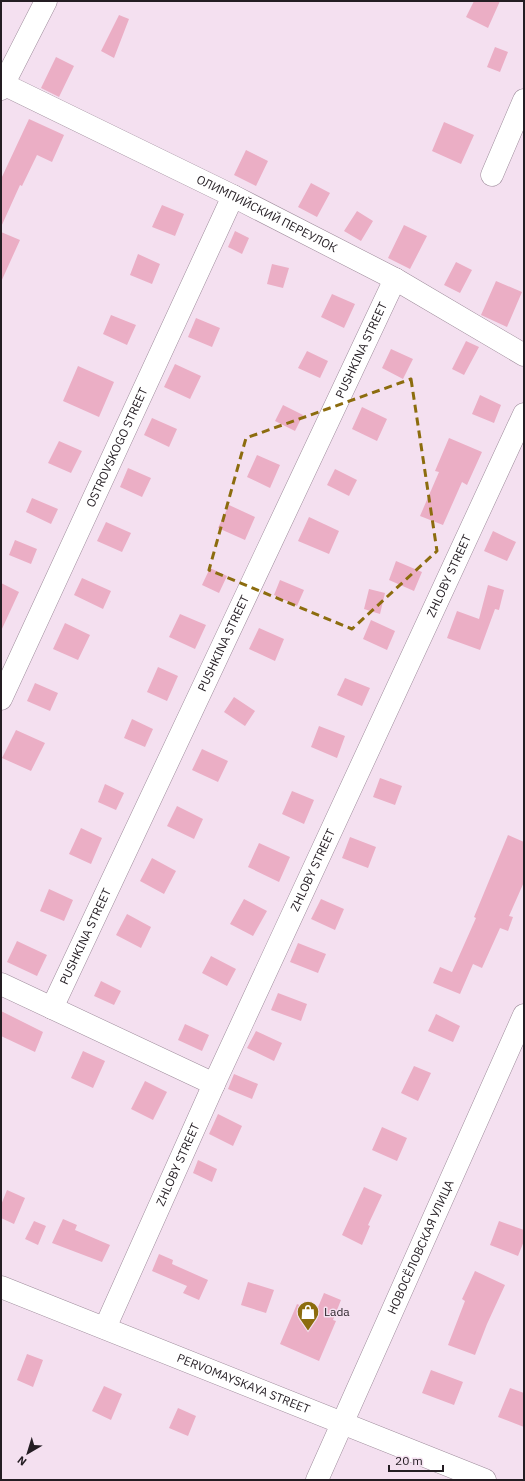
<svg xmlns="http://www.w3.org/2000/svg" width="525" height="1481" viewBox="0 0 525 1481" font-family="'IBM Plex Sans',sans-serif">
<rect width="100%" height="100%" fill="#f4e0f0"/>
<!-- building -->
<path fill="#ebaec5" d="M 474,1 L 500,1 L 488,28 L 466,17 Z
M 119,15 L 129,19 L 114,58 L 101,51 Z
M 495,47 L 508,52 L 500,72 L 487,67 Z
M 56,57 L 74,66 L 59,97 L 41,88 Z
M 29,119 L 64,135 L 52,162 L 37,155 L 22,186 L 20,185 L 1,227 L 1,179 Z
M 444,122 L 474,135 L 461,164 L 432,151 Z
M 246,150 L 268,161 L 256,186 L 234,175 Z
M 311,183 L 330,193 L 317,217 L 298,207 Z
M 162,205 L 184,214 L 175,236 L 152,227 Z
M 357,211 L 373,221 L 361,241 L 344,231 Z
M 404,225 L 427,236 L 410,269 L 388,258 Z
M 235,231 L 249,238 L 242,254 L 228,247 Z
M 1,232 L 20,240 L 1,282 Z
M 138,254 L 160,264 L 152,284 L 130,275 Z
M 456,262 L 472,270 L 460,293 L 444,285 Z
M 272,264 L 289,268 L 283,288 L 267,284 Z
M 496,281 L 522,292 L 507,327 L 481,315 Z
M 332,294 L 355,304 L 344,328 L 321,317 Z
M 111,315 L 136,325 L 127,345 L 103,334 Z
M 196,318 L 220,328 L 212,347 L 188,337 Z
M 466,341 L 479,347 L 464,375 L 452,369 Z
M 391,349 L 413,359 L 403,379 L 382,368 Z
M 307,351 L 328,361 L 320,378 L 298,368 Z
M 175,364 L 201,376 L 190,399 L 164,387 Z
M 78,366 L 114,382 L 99,417 L 63,401 Z
M 480,395 L 501,405 L 494,423 L 472,414 Z
M 283,405 L 303,415 L 295,431 L 275,421 Z
M 362,407 L 387,419 L 377,441 L 352,429 Z
M 152,418 L 177,429 L 169,447 L 144,435 Z
M 449,438 L 482,452 L 467,485 L 462,482 L 443,525 L 420,516 L 439,472 L 435,471 Z
M 59,441 L 82,451 L 71,473 L 48,463 Z
M 257,455 L 280,465 L 270,488 L 247,477 Z
M 128,468 L 151,478 L 142,497 L 120,487 Z
M 335,469 L 357,480 L 349,496 L 327,485 Z
M 32,498 L 58,509 L 51,524 L 26,512 Z
M 229,505 L 255,517 L 245,540 L 218,528 Z
M 309,517 L 339,531 L 329,554 L 298,541 Z
M 106,522 L 131,533 L 122,552 L 97,541 Z
M 493,531 L 516,542 L 507,561 L 484,551 Z
M 15,540 L 37,549 L 31,564 L 9,555 Z
M 396,561 L 422,572 L 414,591 L 389,580 Z
M 210,568 L 227,576 L 219,593 L 202,585 Z
M 82,578 L 111,591 L 103,609 L 74,595 Z
M 280,580 L 304,590 L 297,606 L 274,595 Z
M 1,583 L 19,592 L 1,631 Z
M 488,585 L 504,590 L 499,610 L 495,609 L 480,650 L 447,638 L 457,611 L 479,619 Z
M 369,589 L 385,593 L 380,614 L 364,609 Z
M 180,614 L 206,625 L 195,649 L 169,637 Z
M 371,620 L 395,631 L 387,650 L 363,639 Z
M 65,623 L 90,635 L 78,660 L 53,649 Z
M 259,628 L 284,639 L 275,661 L 249,649 Z
M 158,667 L 178,676 L 167,701 L 147,692 Z
M 345,678 L 370,688 L 362,706 L 337,695 Z
M 35,683 L 58,693 L 50,711 L 27,701 Z
M 234,697 L 255,711 L 245,726 L 224,712 Z
M 132,719 L 153,729 L 145,747 L 124,738 Z
M 319,726 L 345,736 L 337,758 L 311,747 Z
M 16,730 L 45,743 L 31,771 L 2,758 Z
M 202,749 L 228,761 L 218,782 L 192,770 Z
M 380,778 L 402,786 L 395,805 L 373,797 Z
M 105,784 L 124,793 L 116,810 L 98,802 Z
M 292,791 L 314,800 L 304,824 L 282,814 Z
M 177,806 L 203,819 L 194,839 L 167,826 Z
M 81,828 L 102,838 L 91,864 L 69,854 Z
M 508,835 L 524,842 L 524,882 L 509,916 L 513,917 L 508,931 L 500,928 L 482,968 L 473,964 L 460,994 L 433,983 L 440,967 L 452,972 L 476,918 L 474,917 Z
M 350,837 L 376,847 L 368,868 L 342,858 Z
M 259,843 L 290,857 L 279,882 L 248,867 Z
M 152,858 L 176,871 L 164,894 L 140,881 Z
M 49,889 L 73,900 L 64,921 L 40,911 Z
M 244,899 L 267,911 L 253,936 L 230,924 Z
M 321,899 L 344,909 L 335,930 L 311,919 Z
M 127,914 L 151,927 L 141,948 L 116,935 Z
M 17,941 L 47,955 L 37,976 L 7,962 Z
M 298,943 L 326,954 L 318,973 L 290,962 Z
M 211,956 L 236,969 L 227,986 L 202,973 Z
M 101,981 L 121,991 L 114,1005 L 94,996 Z
M 278,993 L 307,1004 L 301,1021 L 271,1010 Z
M 1,1011 L 43,1032 L 35,1052 L 1,1036 Z
M 436,1014 L 460,1026 L 453,1042 L 428,1031 Z
M 185,1024 L 209,1035 L 202,1051 L 178,1040 Z
M 256,1031 L 282,1043 L 274,1061 L 247,1048 Z
M 83,1051 L 105,1061 L 93,1088 L 71,1078 Z
M 414,1066 L 431,1073 L 418,1101 L 401,1093 Z
M 234,1074 L 258,1084 L 252,1099 L 228,1089 Z
M 145,1081 L 167,1092 L 153,1120 L 131,1109 Z
M 218,1114 L 242,1126 L 233,1146 L 209,1134 Z
M 382,1127 L 407,1138 L 397,1161 L 372,1150 Z
M 198,1160 L 217,1169 L 212,1182 L 193,1173 Z
M 364,1187 L 382,1195 L 368,1225 L 370,1226 L 362,1245 L 342,1235 Z
M 7,1190 L 25,1198 L 14,1224 L 1,1218 L 1,1205 Z
M 63,1219 L 77,1225 L 75,1230 L 110,1245 L 102,1262 L 52,1243 Z
M 34,1221 L 46,1226 L 38,1245 L 25,1239 Z
M 499,1221 L 524,1230 L 524,1241 L 518,1256 L 490,1245 Z
M 159,1254 L 173,1260 L 172,1264 L 208,1280 L 199,1300 L 183,1293 L 187,1286 L 152,1271 Z
M 475,1271 L 505,1285 L 487,1324 L 475,1355 L 448,1345 L 465,1301 L 462,1299 Z
M 248,1282 L 274,1290 L 266,1313 L 241,1305 Z
M 324,1293 L 341,1300 L 333,1320 L 336,1321 L 319,1361 L 280,1344 L 297,1304 L 316,1312 Z
M 27,1354 L 43,1360 L 33,1387 L 17,1380 Z
M 431,1370 L 463,1382 L 454,1405 L 422,1393 Z
M 104,1386 L 122,1394 L 111,1420 L 92,1411 Z
M 510,1388 L 524,1393 L 524,1427 L 498,1417 Z
M 178,1408 L 196,1416 L 188,1436 L 169,1428 Z"/>
<g fill="none" stroke-linecap="round" stroke-linejoin="round">
<!-- minor casing -->
<g stroke="#9e8c9b" stroke-width="23">
<g id="minor">
<path id="s1" d="M 3,84 L 233,196 L 395,279 L 524,355"/>
<path d="M 1,89 L 46,1"/>
<path d="M 492,175 L 524,100"/>
<path id="s2" d="M 1,699 L 233,196"/>
<path d="M 1,984 L 214,1084"/>
<path id="s3" d="M 52,1008 L 395,279"/>
<path id="s4" d="M 105,1328 L 214,1084 L 524,414"/>
<path id="s5" d="M 317,1480 L 524,1015"/>
</g>
</g>
<!-- major casing -->
<g stroke="#9e8c9b" stroke-width="23">
<g id="major">
<path id="s6" d="M 1,1287 L 485,1480"/>
</g>
</g>
<!-- minor -->
<use href="#minor" stroke="#fff" stroke-width="22"/>
<!-- major -->
<use href="#major" stroke="#fff" stroke-width="22"/>
</g>
<!-- marked area -->
<path fill="none" stroke="#8c6c0e" stroke-width="3" stroke-dasharray="8 5" stroke-linejoin="round" d="M 411,379 L 437,551 L 352,629 L 209,570 L 246,438 Z"/>
<!-- icons -->
<defs>
<g id="shop-pin" transform="scale(1.15)"><path d="M0 17L-7.5 6A9.5 9.5 0 1 1 7.5 6Z" fill="#8c6c0e" stroke="#f4e0f0"/><path d="M-5-2.5h2.3a2.7 3.5 0 0 1 5.4 0H5L5.5 6h-11ZM-1.5-2.5h3a1.5 2.3 0 0 0-3 0Z" fill="#fff"/></g>
</defs>
<g fill-rule="evenodd">
<use href="#shop-pin" x="308" y="1312"/>
</g>
<g text-anchor="middle" stroke-width="3" stroke-linejoin="round" paint-order="stroke">
<!-- street labels -->
<g font-size="12" fill="#241d23" stroke="#f4e0f0">
<text dy="4" stroke="none"><textPath href="#s1" startOffset="294">ОЛИМПИЙСКИЙ ПЕРЕУЛОК</textPath></text>
<text dy="4" stroke="none"><textPath href="#s3" startOffset="727">PUSHKINA STREET</textPath></text>
<text dy="4" stroke="none"><textPath href="#s2" startOffset="277">OSTROVSKOGO STREET</textPath></text>
<text dy="4" stroke="none"><textPath href="#s4" startOffset="827">ZHLOBY STREET</textPath></text>
<text dy="4" stroke="none"><textPath href="#s3" startOffset="403">PUSHKINA STREET</textPath></text>
<text dy="4" stroke="none"><textPath href="#s4" startOffset="503">ZHLOBY STREET</textPath></text>
<text dy="4" stroke="none"><textPath href="#s3" startOffset="79">PUSHKINA STREET</textPath></text>
<text dy="4" stroke="none"><textPath href="#s4" startOffset="179">ZHLOBY STREET</textPath></text>
<text dy="4" stroke="none"><textPath href="#s5" startOffset="255">НОВОСЁЛОВСКАЯ УЛИЦА</textPath></text>
<text dy="4" stroke="none"><textPath href="#s6" startOffset="261">PERVOMAYSKAYA STREET</textPath></text>
</g>
<!-- poi labels -->
<g font-size="12" fill="#241d23" stroke="#f4e0f0" text-anchor="start">
<text x="324" y="1316">Lada</text>
</g>
</g>
<!-- border -->
<rect width="525" height="1481" fill="none" stroke="#241d23" stroke-width="4"/>
<!-- north arrow -->
<g transform="translate(28 1453) rotate(218)" stroke="#f4e0f0" stroke-width="3" paint-order="stroke">
<path d="M0-3L7 15L0 10L-7 15Z" fill="#241d23"/>
<text y="-6" font-size="11" font-weight="bold" text-anchor="middle" fill="#241d23">N</text>
</g>
<!-- scale -->
<path d="M389 1465v6h54v-6" fill="none" stroke="#241d23" stroke-width="2"/>
<text x="395" y="1465" font-size="12" fill="#241d23" stroke="#f4e0f0" stroke-width="3" paint-order="stroke">20 m</text>
</svg>
